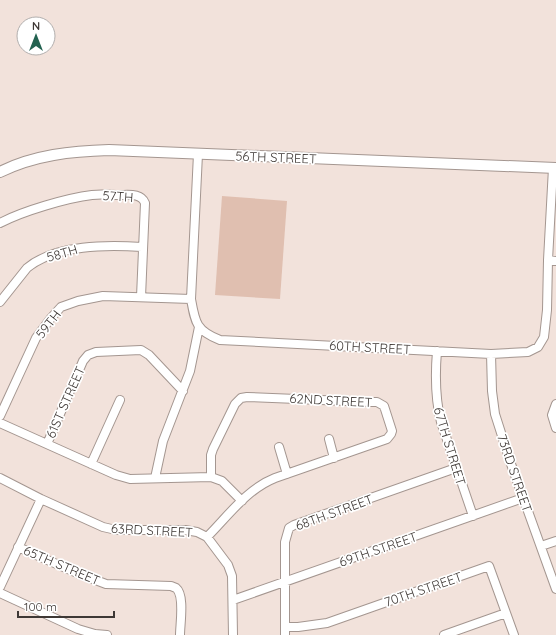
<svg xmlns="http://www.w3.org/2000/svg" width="556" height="635" viewBox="0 0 556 635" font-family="Quicksand,sans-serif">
<rect width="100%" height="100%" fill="#f2e2db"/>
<!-- green -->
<path fill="#e0bfb0" d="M 222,196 L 287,201 L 280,299 L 215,295 Z"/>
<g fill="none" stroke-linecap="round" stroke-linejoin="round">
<!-- minor casing -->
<g stroke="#a49690" stroke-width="10">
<path id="minor" d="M 198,154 L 191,299 C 195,322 196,331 220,340 L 491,354 L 528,352 L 538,347 L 544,337 L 547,310 L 548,260 L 553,168
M 0,223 C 23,211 67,198 92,195 C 101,194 111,195 120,195 C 129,195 141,193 145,203 L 141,297
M 548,260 L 556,261
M 0,302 L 27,268 C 56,244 108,245 142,247
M 437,351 C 435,375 435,398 441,422 L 473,516
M 491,354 L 492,391 L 495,414 L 511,464 L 556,589
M 556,404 L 552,415 L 556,428
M 0,416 L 36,338 L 51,318 L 61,307 L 78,301 L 103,296 L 191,299
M 0,423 L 116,475 L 130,479 L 211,477 L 222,481 L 242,501
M 329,439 L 334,458
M 47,444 L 83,361 L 88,355 L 96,352 L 141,350 L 149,355 L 183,391
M 279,447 L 287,474
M 91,464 L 120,400
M 0,478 L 41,499 L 103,527 L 116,530 L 185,530 L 197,532 L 207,537 L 228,565 L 232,576 L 233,635
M 155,478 L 163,441 L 190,371 L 199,327
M 207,537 C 228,516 247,489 275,478 L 387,439 L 391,434 L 392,431 L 384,406 L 377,402 L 370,402 L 247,397 L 241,398 L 235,404 L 213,449 L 211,455 L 211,477
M 541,546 L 556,541
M 18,547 L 77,573 L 106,584 L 171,586 L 176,588 C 185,595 180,624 180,635
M 0,587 L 41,499
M 0,593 L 78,629 L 95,634 L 107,635
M 233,600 L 523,498
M 285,627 L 298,627 L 327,623 L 489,566 L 514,635
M 285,635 L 285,542 L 289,528 L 294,525 L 456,468
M 444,635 L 506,613"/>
</g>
<!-- tertiary casing -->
<g stroke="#a49690" stroke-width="12">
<path id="tertiary" d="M 0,172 C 34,155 72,151 109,150 L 556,168"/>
</g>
<!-- minor -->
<use href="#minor" stroke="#fff" stroke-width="8"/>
<!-- tertiary -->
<use href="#tertiary" stroke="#fff" stroke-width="10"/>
</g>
<g text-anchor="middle" stroke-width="3.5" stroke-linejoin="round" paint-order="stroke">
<!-- street labels -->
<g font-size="13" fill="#3e3835" stroke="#fff">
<text transform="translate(276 157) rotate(2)" y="5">56TH STREET</text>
<text transform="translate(118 196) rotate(4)" y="5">57TH</text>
<text transform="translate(62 253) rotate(-16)" y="5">58TH</text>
<text transform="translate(48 324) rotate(-52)" y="5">59TH</text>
<text transform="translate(370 347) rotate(3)" y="5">60TH STREET</text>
<text transform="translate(331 400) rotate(3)" y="5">62ND STREET</text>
<text transform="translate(65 402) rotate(-66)" y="5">61ST STREET</text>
<text transform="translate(450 446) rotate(73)" y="5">67TH STREET</text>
<text transform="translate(515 473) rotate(71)" y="5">73RD STREET</text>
<text transform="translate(334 512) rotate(-20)" y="5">68TH STREET</text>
<text transform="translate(152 530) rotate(3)" y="5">63RD STREET</text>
<text transform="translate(378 549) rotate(-19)" y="5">69TH STREET</text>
<text transform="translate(62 565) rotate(23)" y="5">65TH STREET</text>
<text transform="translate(423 589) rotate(-19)" y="5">70TH STREET</text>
</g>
</g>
<!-- north arrow -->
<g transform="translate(36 36)"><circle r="19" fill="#ffffff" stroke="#b2afae"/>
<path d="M0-3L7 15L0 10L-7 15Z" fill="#236250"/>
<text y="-6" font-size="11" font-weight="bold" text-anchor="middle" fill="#3e3835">N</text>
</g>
<!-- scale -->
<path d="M18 611v6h96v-6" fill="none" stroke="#3e3835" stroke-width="2"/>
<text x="24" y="611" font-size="12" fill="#3e3835" stroke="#ffffff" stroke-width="3" paint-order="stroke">100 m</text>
</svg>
